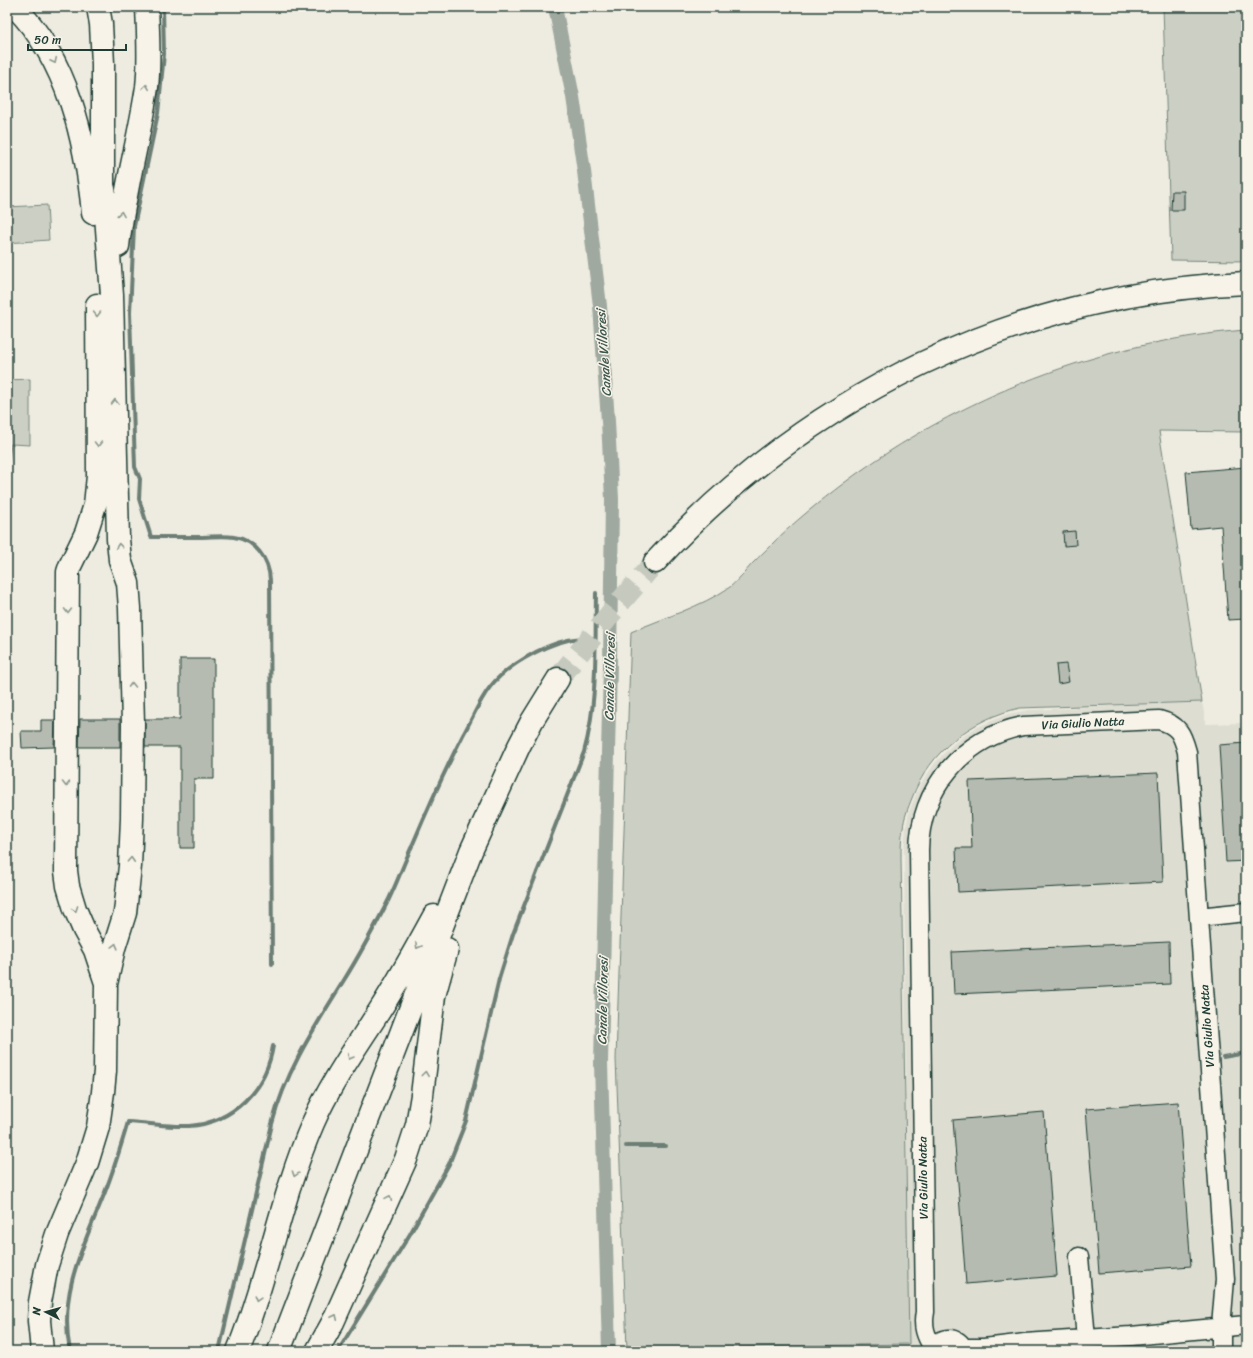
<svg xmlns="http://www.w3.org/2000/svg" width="1253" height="1358" viewBox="0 0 1253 1358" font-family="Sriracha,sans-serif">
<rect width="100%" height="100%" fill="#eeece1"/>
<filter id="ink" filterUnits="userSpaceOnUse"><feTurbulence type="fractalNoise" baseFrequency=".025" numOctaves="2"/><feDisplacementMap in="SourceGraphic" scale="8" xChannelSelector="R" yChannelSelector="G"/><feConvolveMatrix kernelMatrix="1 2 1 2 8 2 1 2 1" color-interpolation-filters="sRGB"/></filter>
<g filter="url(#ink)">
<!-- built -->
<path fill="#ddddd2" d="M 1202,702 L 1206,724 L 1246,723 L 1246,1351 L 627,1351 L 627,1349 L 908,1344 L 904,849 L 906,827 L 909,812 L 919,787 L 935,763 L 953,744 L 975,728 L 1008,714 L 1029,710 Z"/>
<!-- green -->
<path fill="#cccfc4" stroke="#76867c" d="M 1163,7 L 1246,7 L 1246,261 L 1171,260 Z
M 47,205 L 49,240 L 7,243 L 7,207 Z
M 1246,330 L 1246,432 L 1159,431 L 1202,702 L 1020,708 C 971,719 930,751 912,798 C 908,808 904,818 903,828 C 901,838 901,848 901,858 L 909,1344 L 627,1349 L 616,1059 L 631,632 C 663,618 701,607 730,587 C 735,583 740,577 745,572 C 753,562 763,553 772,544 C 794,522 819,502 844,483 C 960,396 1102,341 1246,330 Z
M 30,379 L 30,445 L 11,444 L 7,476 L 7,380 Z"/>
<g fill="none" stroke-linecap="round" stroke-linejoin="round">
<!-- stream -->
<path stroke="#6c7e74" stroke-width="4" d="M 163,7 L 164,54 L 158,113 L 134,226 L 130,313 L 135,467 L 140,479 L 139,499 L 151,537 C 167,537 183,537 200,537 C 211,537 223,535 234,537 C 255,540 269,559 270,580 L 272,964
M 1223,1057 L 1246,1053
M 626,1146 L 666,1146
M 70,1351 C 58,1291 84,1246 105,1192 C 114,1169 121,1146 128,1122 C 148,1123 169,1127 189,1126 C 233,1123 266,1089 273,1046
M 219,1351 L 272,1124 C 286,1070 315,1027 344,980 C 359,956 373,930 386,905 C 396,886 403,865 412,846 C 428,808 444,772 463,735 C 472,719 479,701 490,687 C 506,666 542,646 568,640 C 576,638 586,638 595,638
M 338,1351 L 410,1234 L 449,1164 L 466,1121 L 499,979 L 513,934 L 584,752 C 598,703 595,645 596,593"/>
<!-- canal -->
<path stroke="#9fa99f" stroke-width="14" d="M 555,7 L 573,97 L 584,171 L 600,306 L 608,421 L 612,499 L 610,664 L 601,1063 L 609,1351"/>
</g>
<!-- building -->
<path fill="#b5bbb0" stroke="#1f3d34" d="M 1172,191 L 1184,191 L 1184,210 L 1171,210 Z
M 1246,467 L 1246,619 L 1228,620 L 1221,526 L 1191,529 L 1186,472 Z
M 1075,531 L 1076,545 L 1064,546 L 1063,532 Z
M 180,659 L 214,659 L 214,779 L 194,779 L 194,848 L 180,848 L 180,747 L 145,747 L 145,719 L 180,719 Z
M 1066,664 L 1069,682 L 1058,684 L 1056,665 Z
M 80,719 L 120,719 L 120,747 L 79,747 Z
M 41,720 L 55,720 L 54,747 L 22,748 L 21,731 L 41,731 Z
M 1246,743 L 1246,861 L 1226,862 L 1219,745 Z
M 1158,773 L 1163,882 L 958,892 L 956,848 L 972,848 L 969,781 Z
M 1169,942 L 1170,984 L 954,994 L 952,952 Z
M 1178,1102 L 1191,1266 L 1099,1273 L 1086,1109 Z
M 1044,1112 L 1057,1276 L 966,1284 L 953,1120 Z"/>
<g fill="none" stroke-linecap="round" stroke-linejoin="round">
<!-- major-tunnel -->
<path stroke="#c5c9be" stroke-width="22" stroke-dasharray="22 11" stroke-linecap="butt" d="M 558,679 L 616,607 L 655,562"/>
<!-- minor casing -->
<g stroke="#1f3d34" stroke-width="21">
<path id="minor" d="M 1199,917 L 1246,912
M 1079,1257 L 1086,1339
M 933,1348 C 926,1336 922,1327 925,1312 L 919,850 C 920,789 963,738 1023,726 L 1159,720 C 1178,725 1182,733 1187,752 L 1225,1279 L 1221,1327 L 1221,1351
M 963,1348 L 984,1348 L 1025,1343 L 1131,1336 L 1246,1325
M 932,1351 C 938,1336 960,1334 964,1351"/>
</g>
<!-- major casing -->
<g stroke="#1f3d34" stroke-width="25">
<path id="major" d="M 655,562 C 809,394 1017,293 1246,283
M 238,1351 C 268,1277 281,1196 313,1123 C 330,1084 355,1049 378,1013 C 398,982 416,949 434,916
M 279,1351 L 471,851 L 519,746 L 532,721 L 558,679
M 317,1351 L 333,1322 L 406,1159 L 417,1125 L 422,1095 L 434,996 L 447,949"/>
</g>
<!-- highway casing -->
<g stroke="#1f3d34" stroke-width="25">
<path id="highway" d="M 15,7 C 68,60 86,141 93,213
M 98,7 L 101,24 L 103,64 L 103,198
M 118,246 C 124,192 139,140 147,87 C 150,61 148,33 147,7
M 97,305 L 98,476 L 95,505 L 86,533 L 70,566 L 68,572 L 66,871 L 68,886 L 75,909 L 84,930 L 95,950 L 106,983
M 42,1351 L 39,1321 L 40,1302 L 47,1265 L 57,1234 L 87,1163 L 98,1127 L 103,1092 L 105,1071 L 106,984 L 114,948 L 125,913 L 130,866 L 132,818 L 133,724 L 130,608 L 128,583 L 120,560 L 118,539 L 112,295 L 104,189"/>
</g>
<!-- minor -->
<use href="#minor" stroke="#f7f3e8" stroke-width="18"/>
<!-- major -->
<use href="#major" stroke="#f7f3e8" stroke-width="22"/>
<!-- highway -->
<use href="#highway" stroke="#f7f3e8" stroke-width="22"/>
</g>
<!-- one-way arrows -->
<defs><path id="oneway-chevron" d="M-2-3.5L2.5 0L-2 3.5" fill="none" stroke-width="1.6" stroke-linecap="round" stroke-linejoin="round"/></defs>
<g stroke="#8b988e">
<use href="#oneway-chevron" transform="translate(54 61) rotate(64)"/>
<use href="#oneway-chevron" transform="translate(146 87) rotate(-83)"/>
<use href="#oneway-chevron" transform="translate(121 214) rotate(-81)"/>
<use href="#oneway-chevron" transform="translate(97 314) rotate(90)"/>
<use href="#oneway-chevron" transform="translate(115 402) rotate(-91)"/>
<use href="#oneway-chevron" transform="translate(98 444) rotate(90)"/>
<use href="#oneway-chevron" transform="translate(119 546) rotate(-96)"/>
<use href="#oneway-chevron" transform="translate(68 611) rotate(91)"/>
<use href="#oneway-chevron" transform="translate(132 685) rotate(-91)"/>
<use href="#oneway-chevron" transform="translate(66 784) rotate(90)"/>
<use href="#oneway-chevron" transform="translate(131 860) rotate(-87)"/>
<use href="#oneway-chevron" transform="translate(75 909) rotate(70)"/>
<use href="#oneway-chevron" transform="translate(115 946) rotate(-75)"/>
<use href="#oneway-chevron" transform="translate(418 946) rotate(119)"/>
<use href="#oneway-chevron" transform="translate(350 1057) rotate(121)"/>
<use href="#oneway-chevron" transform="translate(425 1074) rotate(-83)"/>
<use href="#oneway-chevron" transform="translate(295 1174) rotate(108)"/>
<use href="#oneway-chevron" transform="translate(389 1198) rotate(-66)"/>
<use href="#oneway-chevron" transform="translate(257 1298) rotate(107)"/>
<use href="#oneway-chevron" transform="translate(335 1317) rotate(-65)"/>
</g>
</g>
<g text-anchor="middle" stroke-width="3" stroke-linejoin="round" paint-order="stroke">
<!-- street labels -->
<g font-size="12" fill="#1f3d34" stroke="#f7f3e8">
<text transform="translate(1083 723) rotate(-3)" y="4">Via Giulio Natta</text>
<text transform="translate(1207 1026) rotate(-94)" y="4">Via Giulio Natta</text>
<text transform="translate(923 1178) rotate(-91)" y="4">Via Giulio Natta</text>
</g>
<!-- water labels -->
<g font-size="13" font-style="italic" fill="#3f584f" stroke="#f7f3e8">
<text transform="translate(603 353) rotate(-94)" y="5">Canale Villoresi</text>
<text transform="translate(609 677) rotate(-89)" y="5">Canale Villoresi</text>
<text transform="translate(602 1001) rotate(-89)" y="5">Canale Villoresi</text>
</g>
</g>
<!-- margin -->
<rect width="1253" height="1358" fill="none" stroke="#f7f3e8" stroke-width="24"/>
<rect x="12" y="12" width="1229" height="1334" fill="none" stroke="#1f3d34" stroke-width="1.5" filter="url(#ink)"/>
<!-- north arrow -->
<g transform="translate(46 1312) rotate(276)" stroke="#f7f3e8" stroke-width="3" paint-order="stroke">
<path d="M0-3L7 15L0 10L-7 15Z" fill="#1f3d34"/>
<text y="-6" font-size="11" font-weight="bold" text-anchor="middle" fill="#1f3d34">N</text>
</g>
<!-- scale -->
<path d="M28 44v6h98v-6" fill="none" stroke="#1f3d34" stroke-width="2"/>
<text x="34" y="44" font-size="12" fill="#1f3d34" stroke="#f7f3e8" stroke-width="3" paint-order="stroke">50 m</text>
</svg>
